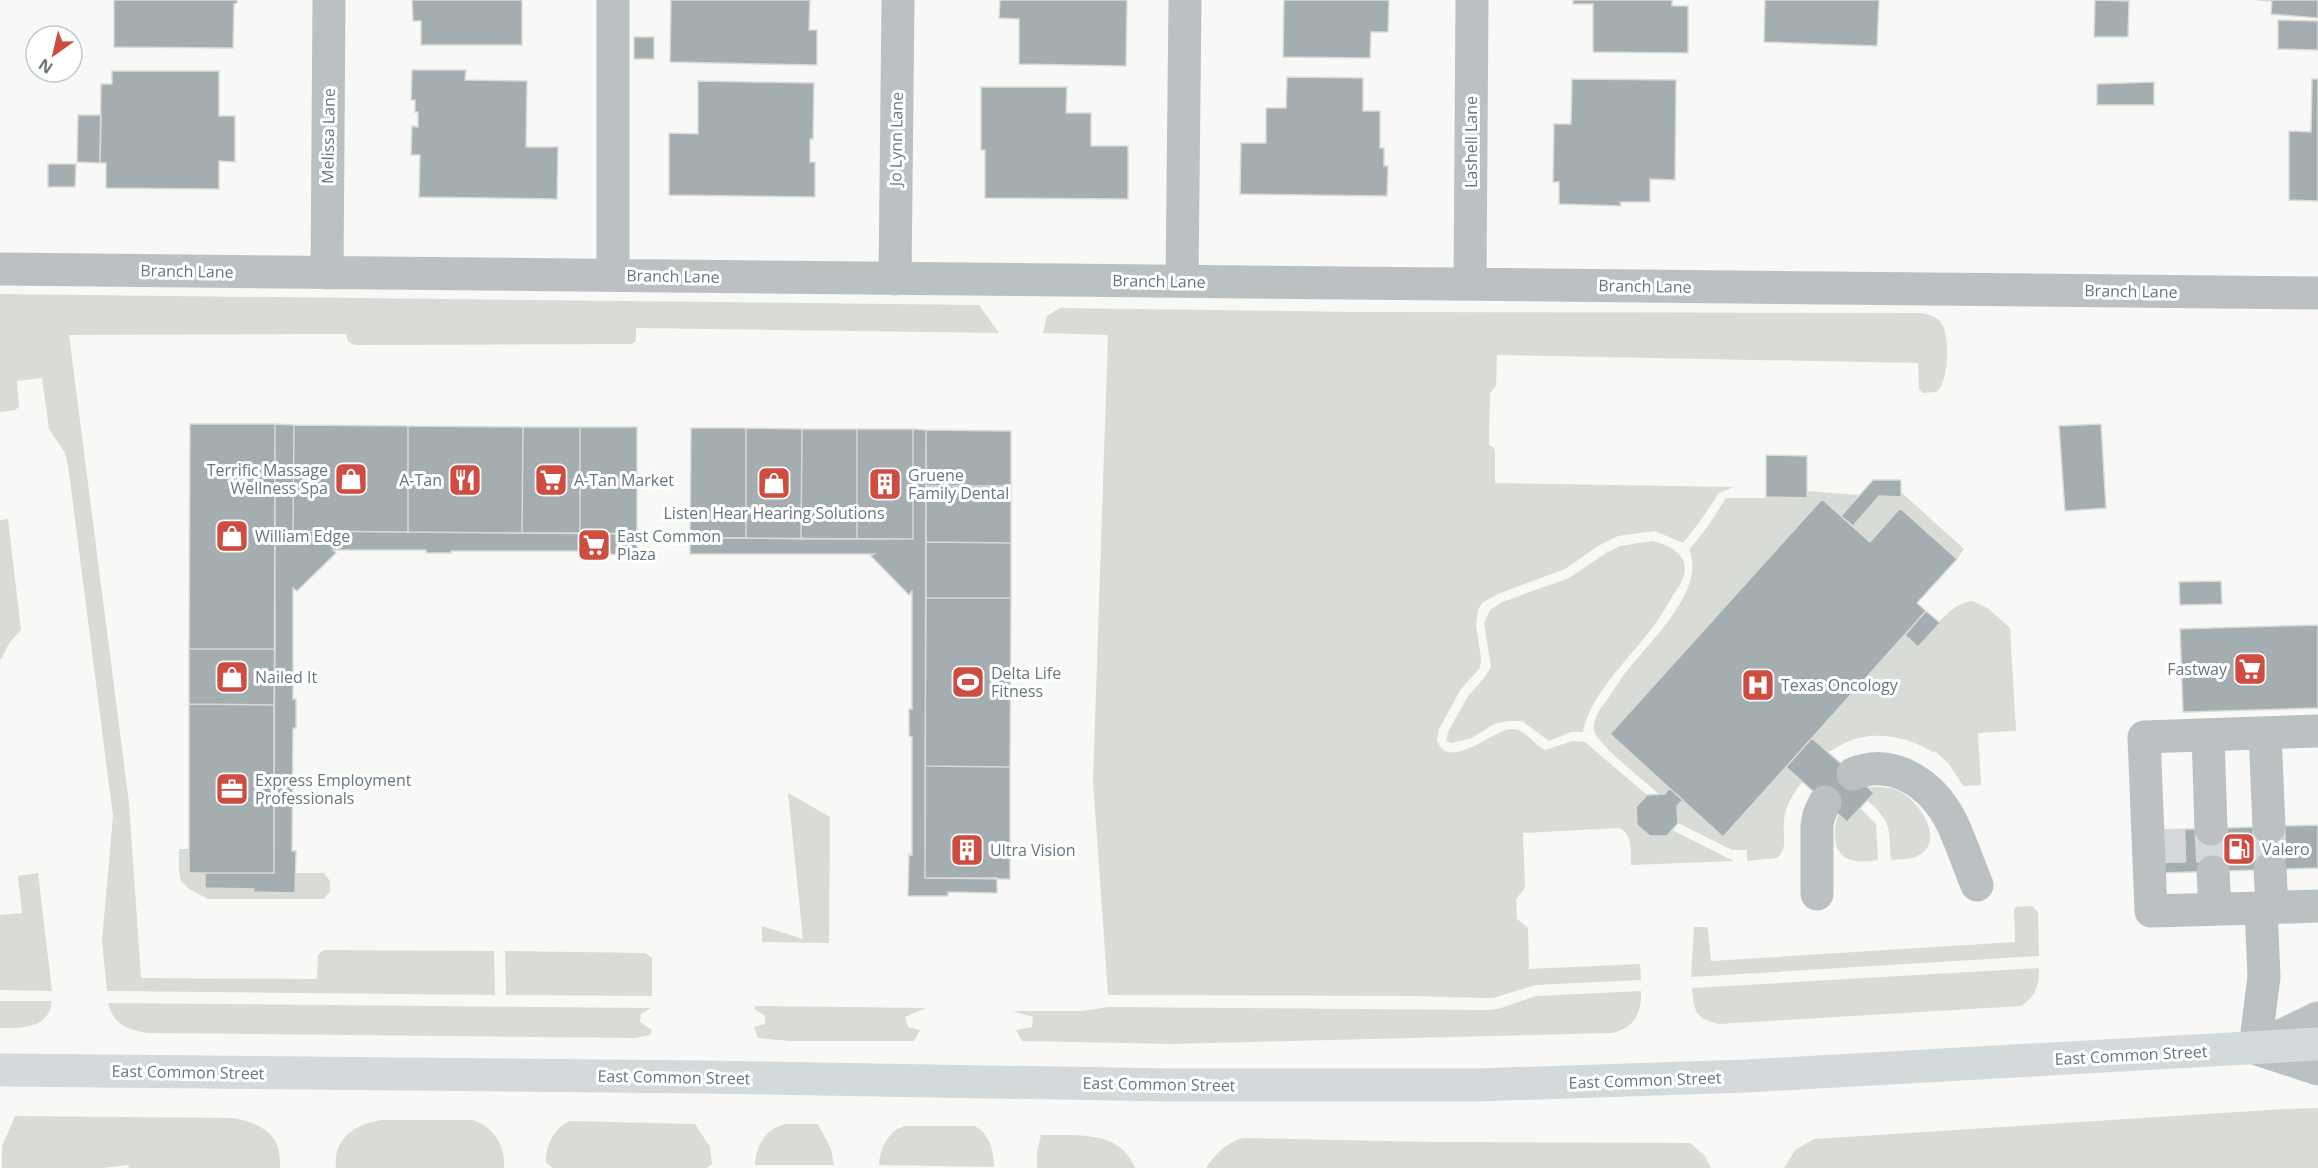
<svg xmlns="http://www.w3.org/2000/svg" width="2318" height="1168" viewBox="0 0 2318 1168" font-family="'Open Sans',sans-serif">
<rect width="100%" height="100%" fill="#f8f8f6"/>
<!-- green -->
<path fill="#d9dcd6" d="M 0,294 L 979,305 L 999,333 L 636,328 L 636,341 L 632,344 L 356,345 L 348,342 L 346,334 L 69,335 L 129,803 L 141,978 L 317,979 L 318,955 L 323,950 L 494,951 L 495,995 L 107,991 L 102,941 L 113,816 L 68,465 L 65,453 L 49,429 L 42,378 L 17,381 L 19,407 L 15,410 L 0,412 Z
M 1060,308 L 1357,312 L 1921,313 C 1929,315 1937,316 1942,324 C 1950,336 1949,384 1936,392 L 1923,393 L 1919,389 L 1918,363 L 1497,355 L 1496,386 L 1490,393 L 1489,445 L 1494,448 L 1495,452 L 1495,483 L 1734,487 L 1719,493 L 1701,520 L 1683,543 L 1655,531 L 1618,536 L 1598,546 L 1565,569 L 1498,594 L 1482,603 L 1478,610 L 1476,625 L 1481,658 L 1480,668 L 1461,689 L 1439,729 L 1437,740 C 1448,773 1493,730 1511,729 C 1527,729 1532,744 1545,750 L 1572,741 L 1585,742 L 1647,795 L 1636,807 L 1637,825 L 1650,836 L 1667,836 L 1672,830 L 1734,861 L 1631,865 C 1630,851 1634,835 1619,828 L 1523,833 L 1525,888 L 1516,899 L 1517,919 L 1528,928 L 1529,969 L 1640,964 L 1641,980 L 1536,985 L 1493,998 L 1480,998 L 1413,996 L 1108,995 L 1093,781 L 1108,335 L 1043,333 L 1047,316 Z
M 1807,491 L 1860,495 L 1841,516 L 1822,500 L 1610,734 L 1669,788 L 1665,794 L 1659,794 C 1646,782 1597,745 1594,730 C 1593,717 1602,706 1609,697 C 1616,687 1622,676 1630,667 C 1652,640 1707,587 1689,550 L 1708,526 L 1726,498 L 1807,498 Z
M 1901,492 L 1964,549 L 1957,559 L 1900,509 L 1870,542 L 1853,526 L 1879,496 L 1901,497 Z
M 8,519 L 21,630 L 10,642 L 0,661 L 0,520 Z
M 1651,541 C 1666,544 1684,551 1685,568 C 1685,578 1678,588 1672,597 C 1665,609 1658,621 1649,632 C 1627,661 1590,695 1583,732 L 1571,732 L 1549,741 L 1522,721 L 1508,721 L 1494,724 L 1472,738 L 1452,743 L 1446,741 L 1448,732 L 1468,696 L 1484,678 L 1491,667 L 1484,623 L 1490,610 L 1502,602 L 1569,578 L 1606,553 L 1620,546 Z
M 1972,601 L 1989,609 L 2010,628 L 2016,731 L 1978,733 L 1981,785 L 1963,786 L 1949,764 L 1935,751 L 1934,753 C 1911,737 1876,730 1849,741 C 1842,744 1835,749 1828,752 L 1812,738 L 1905,635 L 1918,646 C 1933,630 1949,604 1972,601 Z
M 1786,767 L 1802,782 C 1793,794 1785,806 1784,821 C 1782,836 1789,846 1777,858 L 1747,861 L 1747,850 L 1732,850 L 1678,823 L 1677,806 L 1683,800 L 1724,837 Z
M 1867,787 C 1878,787 1889,786 1899,791 C 1920,801 1948,844 1915,857 C 1907,860 1899,859 1891,860 C 1888,826 1893,824 1867,800 Z
M 788,793 L 830,817 L 829,943 L 762,942 L 762,926 L 803,939 Z
M 1860,808 L 1876,824 L 1878,860 C 1857,863 1835,863 1835,835 C 1835,827 1835,822 1839,815 L 1847,822 Z
M 179,849 L 189,849 L 189,873 L 205,873 L 205,888 L 254,889 L 254,892 L 295,893 L 296,873 L 324,873 L 330,881 L 330,892 L 323,899 L 208,899 L 189,889 L 181,881 L 179,872 Z
M 38,873 L 52,991 L 0,990 L 0,915 L 22,913 L 18,876 Z
M 2032,906 L 2038,912 L 2039,956 L 1691,977 L 1694,927 L 1707,927 L 1708,929 L 1711,961 L 2015,942 L 2014,910 L 2015,907 Z
M 505,951 L 645,953 L 652,958 L 652,996 L 506,995 Z
M 2039,968 C 2039,985 2037,996 2021,1006 L 1719,1024 C 1695,1019 1694,1011 1692,988 Z
M 1641,991 C 1642,1013 1634,1029 1611,1033 L 1172,1044 L 1022,1041 L 1016,1030 L 1032,1027 L 1033,1017 L 1012,1011 L 1083,1011 L 1108,1007 L 1487,1010 L 1498,1009 L 1536,996 Z
M 0,1001 L 52,1001 C 49,1029 22,1028 0,1028 Z
M 108,1003 L 651,1008 L 641,1014 L 640,1022 L 652,1030 L 650,1035 L 635,1038 L 147,1033 C 126,1029 114,1025 108,1003 Z
M 755,1006 L 926,1008 L 905,1017 L 908,1027 L 920,1030 L 914,1041 L 790,1041 L 758,1038 L 754,1027 L 765,1024 L 765,1016 L 754,1009 Z
M 2318,1108 L 2318,1168 L 1784,1168 L 1795,1150 L 1814,1139 L 2285,1109 Z
M 15,1116 L 235,1118 C 264,1125 282,1135 280,1168 L 129,1168 L 128,1165 L 103,1168 L 2,1168 L 2,1146 Z
M 382,1120 L 472,1120 C 493,1125 506,1147 504,1168 L 336,1168 C 333,1138 355,1124 382,1120 Z
M 570,1121 L 695,1124 L 710,1147 L 712,1164 L 707,1168 L 553,1168 L 546,1163 C 546,1145 553,1129 570,1121 Z
M 785,1124 L 818,1124 L 831,1149 L 834,1165 L 755,1165 C 756,1145 766,1129 785,1124 Z
M 906,1126 L 974,1126 C 989,1132 994,1151 994,1167 L 879,1165 C 880,1149 888,1129 906,1126 Z
M 1041,1135 C 1075,1136 1120,1129 1135,1168 L 1037,1168 L 1037,1153 Z
M 1243,1138 L 1433,1142 L 1690,1143 L 1705,1156 L 1711,1168 L 1206,1168 C 1216,1153 1226,1143 1243,1138 Z"/>
<!-- building -->
<path fill="#a4adb0" stroke="#dadad8" stroke-width="1.5" d="M 114,0 L 237,0 L 237,3 L 234,4 L 233,48 L 114,47 Z
M 412,0 L 522,0 L 522,45 L 421,45 L 421,21 L 413,21 Z
M 671,0 L 810,0 L 809,30 L 817,30 L 817,65 L 670,62 Z
M 1000,0 L 1127,0 L 1126,66 L 1019,64 L 1019,19 L 999,18 Z
M 1284,0 L 1389,0 L 1388,32 L 1371,32 L 1370,58 L 1283,57 Z
M 1573,0 L 1672,0 L 1672,6 L 1688,6 L 1688,53 L 1593,52 L 1593,4 L 1573,4 Z
M 1765,0 L 1879,0 L 1877,46 L 1764,42 Z
M 2095,0 L 2129,1 L 2128,37 L 2094,37 Z
M 2258,0 L 2318,0 L 2318,18 L 2271,14 L 2272,1 Z
M 2278,20 L 2318,21 L 2318,50 L 2278,49 Z
M 634,37 L 654,37 L 654,59 L 634,59 Z
M 412,70 L 466,70 L 465,80 L 527,81 L 526,147 L 558,147 L 557,199 L 419,197 L 420,155 L 411,155 L 412,126 L 418,127 L 418,112 L 415,112 L 415,100 L 411,100 Z
M 112,71 L 219,71 L 219,116 L 235,116 L 235,162 L 219,161 L 219,189 L 106,188 L 106,163 L 100,163 L 101,84 L 112,84 Z
M 1287,77 L 1363,78 L 1363,111 L 1380,111 L 1380,148 L 1384,148 L 1384,166 L 1388,166 L 1387,196 L 1240,194 L 1241,143 L 1266,143 L 1266,108 L 1286,108 Z
M 1572,79 L 1676,80 L 1675,180 L 1650,179 L 1650,202 L 1620,202 L 1621,206 L 1559,204 L 1559,182 L 1553,182 L 1554,124 L 1571,124 Z
M 2312,79 L 2318,79 L 2318,201 L 2289,200 L 2289,131 L 2311,132 Z
M 698,81 L 814,83 L 813,139 L 810,139 L 810,162 L 815,162 L 815,197 L 669,195 L 669,133 L 698,134 Z
M 2154,82 L 2154,105 L 2097,105 L 2097,84 Z
M 981,87 L 1067,87 L 1066,113 L 1091,113 L 1091,146 L 1128,146 L 1128,199 L 985,198 L 985,150 L 981,150 Z
M 78,115 L 101,115 L 100,163 L 77,162 Z
M 48,164 L 76,164 L 75,187 L 48,187 Z
M 190,424 L 275,424 L 275,649 L 189,649 Z
M 275,424 L 294,425 L 293,531 L 637,534 L 637,555 L 598,554 L 598,551 L 451,551 L 451,553 L 426,553 L 426,550 L 333,550 L 336,553 L 297,591 L 293,588 L 293,699 L 296,699 L 296,728 L 293,728 L 292,851 L 296,851 L 295,893 L 253,892 L 254,889 L 205,888 L 205,873 L 274,873 Z
M 2101,424 L 2106,508 L 2065,511 L 2059,426 Z
M 294,425 L 408,426 L 408,532 L 293,531 Z
M 408,426 L 523,427 L 522,533 L 408,532 Z
M 523,427 L 580,427 L 580,533 L 522,533 Z
M 580,427 L 637,427 L 637,534 L 580,533 Z
M 691,428 L 746,428 L 746,538 L 690,538 Z
M 746,428 L 802,429 L 801,539 L 746,538 Z
M 802,429 L 857,429 L 857,539 L 801,539 Z
M 857,429 L 913,429 L 913,539 L 857,539 Z
M 913,429 L 926,430 L 925,878 L 997,878 L 997,893 L 948,892 L 948,896 L 908,896 L 909,854 L 912,855 L 912,737 L 909,736 L 909,709 L 912,709 L 912,591 L 909,595 L 871,556 L 874,554 L 690,554 L 690,538 L 913,539 Z
M 926,430 L 1011,431 L 1011,486 L 926,486 Z
M 1766,455 L 1807,456 L 1807,498 L 1766,497 Z
M 1873,480 L 1901,480 L 1901,497 L 1879,496 L 1853,526 L 1841,516 Z
M 926,486 L 1011,486 L 1011,543 L 926,542 Z
M 1822,499 L 1870,542 L 1900,508 L 1957,559 L 1917,603 L 1926,611 L 1723,837 L 1610,734 Z
M 926,542 L 1011,543 L 1011,598 L 926,598 Z
M 2221,581 L 2222,604 L 2180,605 L 2179,582 Z
M 926,598 L 1011,598 L 1010,767 L 925,766 Z
M 1926,611 L 1940,623 L 1918,647 L 1905,635 Z
M 2318,625 L 2318,708 L 2183,712 L 2180,629 Z
M 189,649 L 275,649 L 274,705 L 189,704 Z
M 189,704 L 274,705 L 274,873 L 189,873 Z
M 1812,738 L 1874,793 L 1847,822 L 1786,767 Z
M 925,766 L 1010,767 L 1010,879 L 925,878 Z
M 1669,788 L 1683,800 L 1677,806 L 1678,823 L 1667,836 L 1650,836 L 1637,825 L 1636,807 L 1647,795 L 1665,794 Z
M 2318,825 L 2318,868 L 2160,873 L 2158,830 Z"/>
<g fill="none" stroke-linecap="round" stroke-linejoin="round">
<!-- minor-tunnel -->
<path stroke="#d4d8d8" stroke-width="33" stroke-dasharray="33 16" stroke-linecap="butt" d="M 2269,827 L 2270,869
M 2211,829 L 2213,872
M 2169,830 L 2170,872"/>
<!-- minor -->
<path stroke="#bbc1c3" stroke-width="33" d="M 613,0 L 613,275
M 0,269 L 2318,293
M 327,273 L 329,0
M 895,279 L 898,0
M 1182,281 L 1185,0
M 1470,284 L 1472,0
M 2265,733 L 2269,827
M 2208,735 L 2211,829
M 1853,774 C 1893,757 1932,784 1951,821 C 1961,841 1968,864 1977,885
M 2270,869 L 2272,907
M 2213,872 L 2215,909
M 1817,894 L 1817,825 L 1819,815 L 1825,802
M 2261,908 L 2318,906
M 2255,1048 L 2264,977 L 2261,908 L 2151,911 L 2144,737 L 2318,731
M 2255,1048 L 2318,1018
M 2257,1049 L 2318,1069"/>
<!-- major -->
<path stroke="#d4d9db" stroke-width="33" d="M 0,1070 L 702,1077 L 1171,1085 L 1476,1085 L 1746,1076 L 2318,1044"/>
</g>
<!-- icons -->
<defs>
<g id="shop-square" transform="scale(1.725)"><rect x="-9" y="-9" width="18" height="18" rx="4" fill="#ce4c40" stroke="#fff"/><path d="M-5-2.5h2.3a2.7 3.5 0 0 1 5.4 0H5L5.5 6h-11ZM-1.5-2.5h3a1.5 2.3 0 0 0-3 0Z" fill="#fff"/></g>
<g id="restaurant-square" transform="scale(1.725)"><rect x="-9" y="-9" width="18" height="18" rx="4" fill="#ce4c40" stroke="#fff"/><path d="M-5-6h1v4h1v-4h1v4h1v-4h1v5L-1.5 .5V6h-2V.5L-5-1ZM5-6V6H3V1.5H1.5Q1.5-4 5-6Z" fill="#fff"/></g>
<g id="supermarket-square" transform="scale(1.725)"><rect x="-9" y="-9" width="18" height="18" rx="4" fill="#ce4c40" stroke="#fff"/><path d="M-6-5.5h2.5l.6 2H6L4.5 2H-2.5L-4.4-4H-6ZM-1.5 3.2a1.3 1.3 0 1 0 .1 0ZM3 3.2a1.3 1.3 0 1 0 .1 0Z" fill="#fff"/></g>
<g id="building-square" transform="scale(1.725)"><rect x="-9" y="-9" width="18" height="18" rx="4" fill="#ce4c40" stroke="#fff"/><path d="M-4-6H4V6H1V3H-1V6H-4ZM-2.5-4.3h1.7v1.8h-1.7ZM.8-4.3h1.7v1.8H.8ZM-2.5-1h1.7V.8h-1.7ZM.8-1h1.7V.8H.8Z" fill="#fff"/></g>
<g id="stadium-square" transform="scale(1.725)"><rect x="-9" y="-9" width="18" height="18" rx="4" fill="#ce4c40" stroke="#fff"/><path d="M0-5a6.5 5 0 1 0 0 10a6.5 5 0 1 0 0-10ZM-3.5-1.8h7v3.6h-7Z" fill="#fff"/></g>
<g id="hospital-square" transform="scale(1.725)"><rect x="-9" y="-9" width="18" height="18" rx="4" fill="#ce4c40" stroke="#fff"/><path d="M-5-5h3v3.5h4V-5h3V5h-3V1.5h-4V5h-3Z" fill="#fff"/></g>
<g id="office-square" transform="scale(1.725)"><rect x="-9" y="-9" width="18" height="18" rx="4" fill="#ce4c40" stroke="#fff"/><path d="M-6-3h4V-5.5h4V-3h4V5H-6ZM-1-4.5V-3h2v-1.5ZM-6 0V1H6V0Z" fill="#fff"/></g>
<g id="fuel-square" transform="scale(1.725)"><rect x="-9" y="-9" width="18" height="18" rx="4" fill="#ce4c40" stroke="#fff"/><path d="M-5.5-6h7V0h2V4h1.3V-2.5L3-4.5l.8-.8L6-3V5H2.5V1h-1V6h-7ZM-4.2-4.7v3.2H.2V-4.7Z" fill="#fff"/></g>
</defs>
<g fill-rule="evenodd">
<use href="#shop-square" x="351" y="479"/>
<use href="#restaurant-square" x="465" y="480"/>
<use href="#supermarket-square" x="551" y="480"/>
<use href="#shop-square" x="774" y="483"/>
<use href="#building-square" x="885" y="484"/>
<use href="#shop-square" x="232" y="536"/>
<use href="#supermarket-square" x="594" y="545"/>
<use href="#supermarket-square" x="2250" y="669"/>
<use href="#shop-square" x="232" y="677"/>
<use href="#stadium-square" x="968" y="682"/>
<use href="#hospital-square" x="1758" y="685"/>
<use href="#office-square" x="232" y="789"/>
<use href="#fuel-square" x="2239" y="849"/>
<use href="#building-square" x="967" y="850"/>
</g>
<g text-anchor="middle" stroke-width="6" stroke-linejoin="round" paint-order="stroke">
<!-- street labels -->
<g font-size="16" fill="#66777d" stroke="#fff">
<text transform="translate(328 136) rotate(-89)" y="6">Melissa Lane</text>
<text transform="translate(896 139) rotate(-89)" y="6">Jo Lynn Lane</text>
<text transform="translate(1471 142) rotate(-90)" y="6">Lashell Lane</text>
<text transform="translate(187 271) rotate(1)" y="6">Branch Lane</text>
<text transform="translate(673 276) rotate(1)" y="6">Branch Lane</text>
<text transform="translate(1159 281) rotate(1)" y="6">Branch Lane</text>
<text transform="translate(1645 286) rotate(1)" y="6">Branch Lane</text>
<text transform="translate(2131 291) rotate(1)" y="6">Branch Lane</text>
<text transform="translate(2131 1055) rotate(-3)" y="6">East Common Street</text>
<text transform="translate(188 1072) rotate(1)" y="6">East Common Street</text>
<text transform="translate(674 1077) rotate(1)" y="6">East Common Street</text>
<text transform="translate(1645 1080) rotate(-2)" y="6">East Common Street</text>
<text transform="translate(1159 1084) rotate(1)" y="6">East Common Street</text>
</g>
<!-- poi labels -->
<g font-size="16" fill="#66777d" stroke="#fff" text-anchor="start">
<text x="328" y="476" text-anchor="end">Terrific Massage<tspan x="328" dy="18">Wellness Spa</tspan></text>
<text x="908" y="481">Gruene<tspan x="908" dy="18">Family Dental</tspan></text>
<text x="442" y="486" text-anchor="end">A-Tan</text>
<text x="574" y="486">A-Tan Market</text>
<text x="774" y="519" text-anchor="middle">Listen Hear Hearing Solutions</text>
<text x="255" y="542">William Edge</text>
<text x="617" y="542">East Common<tspan x="617" dy="18">Plaza</tspan></text>
<text x="2227" y="675" text-anchor="end">Fastway</text>
<text x="991" y="679">Delta Life<tspan x="991" dy="18">Fitness</tspan></text>
<text x="255" y="683">Nailed It</text>
<text x="1781" y="691">Texas Oncology</text>
<text x="255" y="786">Express Employment<tspan x="255" dy="18">Professionals</tspan></text>
<text x="2262" y="855">Valero</text>
<text x="990" y="856">Ultra Vision</text>
</g>
</g>
<!-- north arrow -->
<g transform="translate(54 54) rotate(214)"><circle r="28" fill="#ffffff" stroke="#c2c9cb" stroke-width="1.5"/>
<path d="M0-4.5L10 22L0 15L-10 22Z" fill="#ce4c40"/>
<text y="-9" font-size="16" font-weight="bold" text-anchor="middle" fill="#66777d">N</text>
</g>
</svg>
